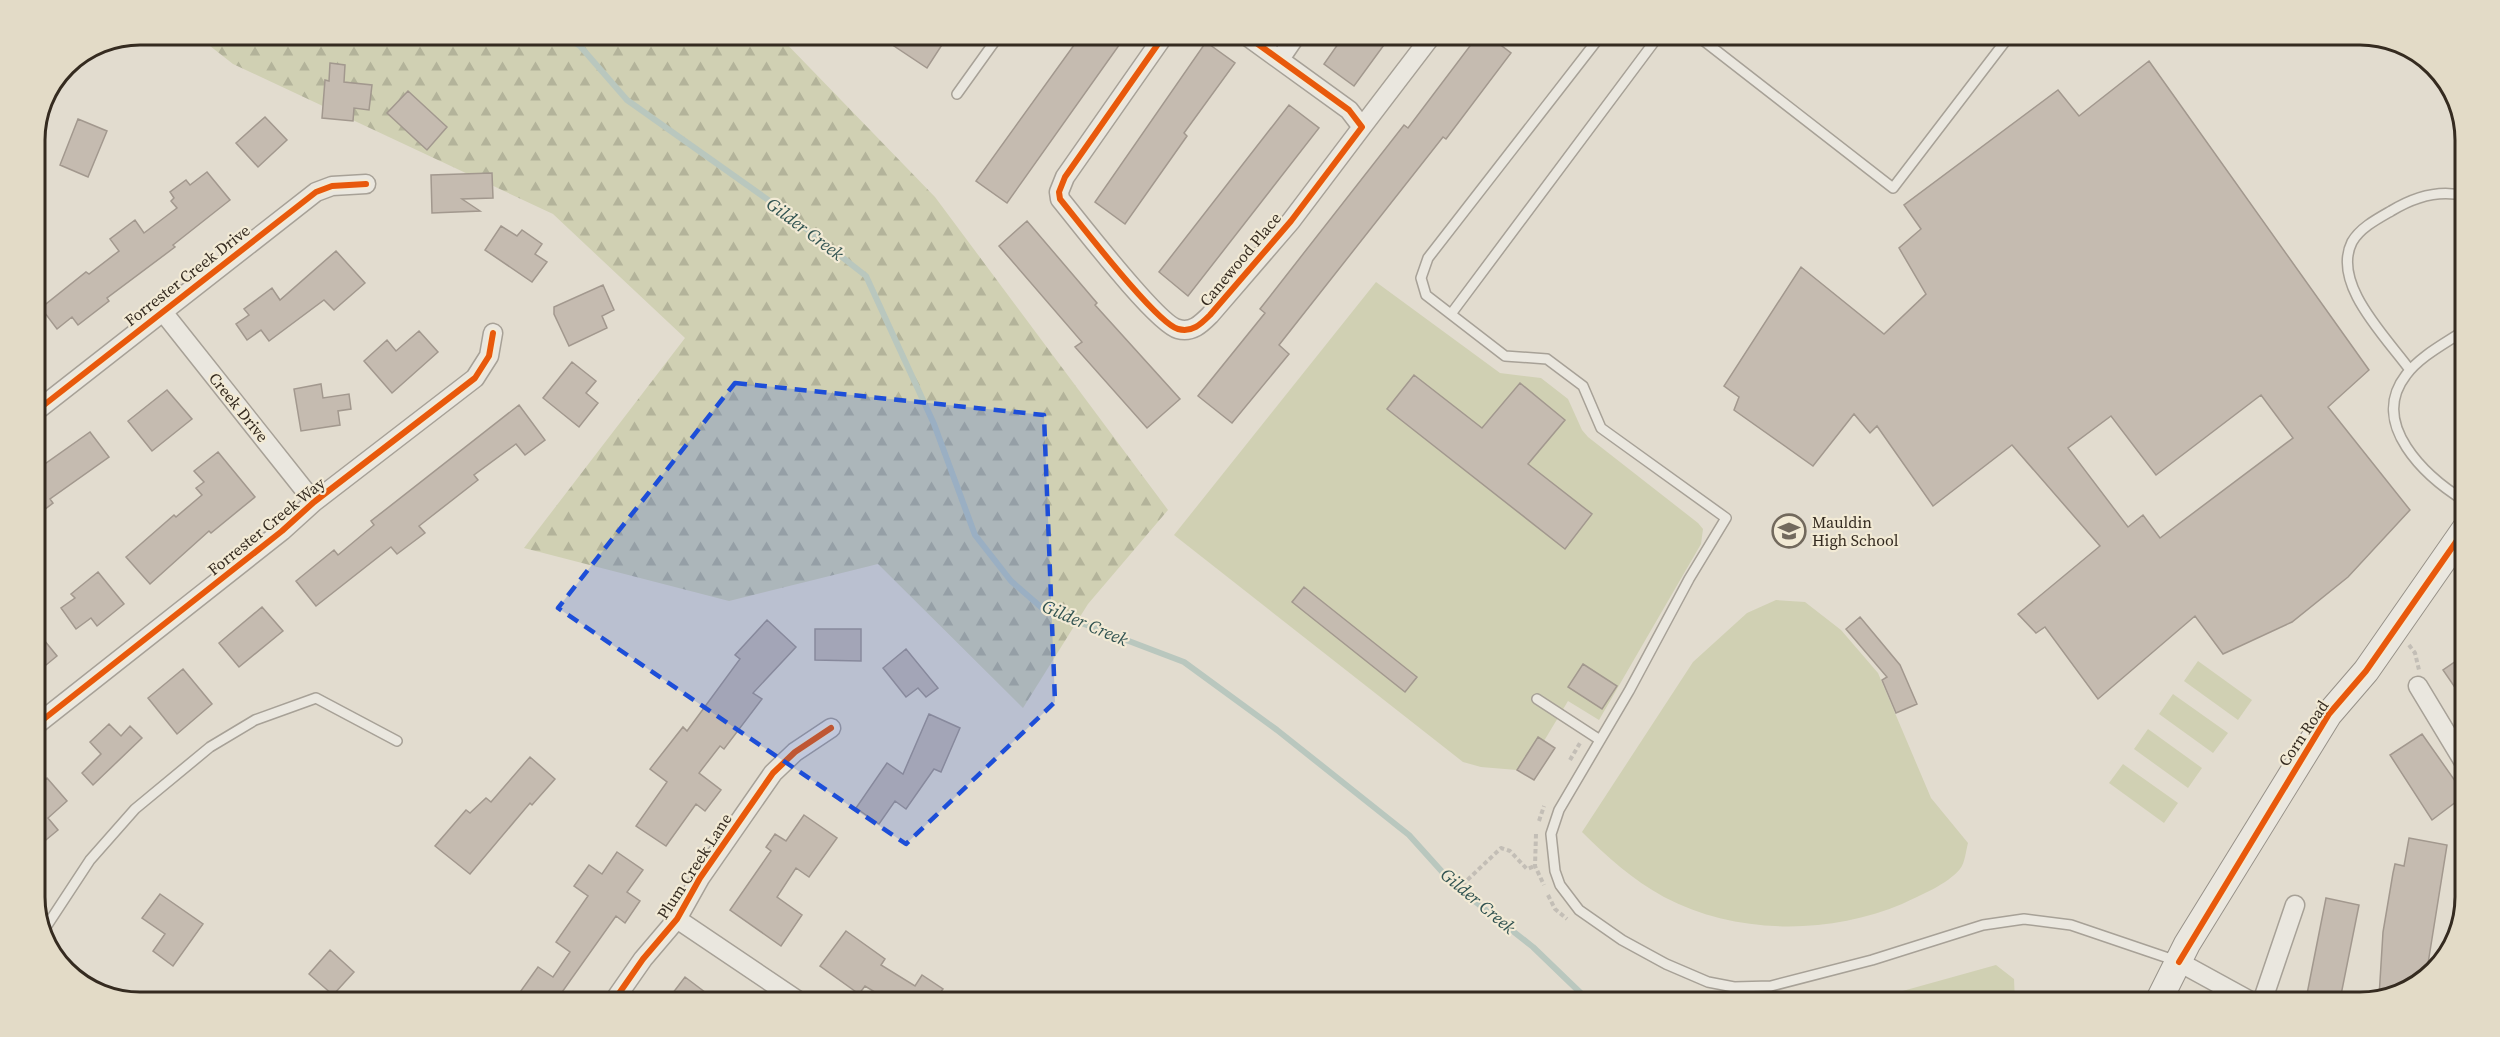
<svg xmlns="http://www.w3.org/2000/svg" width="2500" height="1037" viewBox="0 0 2500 1037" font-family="'Source Serif 4',serif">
<defs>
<pattern id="forest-firs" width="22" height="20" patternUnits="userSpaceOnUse" patternTransform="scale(1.5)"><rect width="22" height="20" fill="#d0d0b3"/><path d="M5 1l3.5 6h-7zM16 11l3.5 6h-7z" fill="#b3b39a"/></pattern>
</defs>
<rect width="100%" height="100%" fill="#e2dccf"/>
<!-- grass -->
<path fill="#d0d0b3" d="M 1376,282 L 1500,373 L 1541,378 L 1568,399 L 1582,430 L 1588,437 L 1698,523 L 1703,529 L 1701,544 L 1599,720 L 1568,701 L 1544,741 L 1538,738 L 1517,770 L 1481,767 L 1463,762 L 1174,535 Z
M 1776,600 L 1805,602 L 1841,630 L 1878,673 L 1931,798 L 1968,843 C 1966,850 1965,863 1960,869 C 1948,884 1919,896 1902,904 C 1828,935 1736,935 1664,897 C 1633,880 1607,857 1582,832 L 1693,662 L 1747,613 Z
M 2198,661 L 2252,700 L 2238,720 L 2184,681 Z
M 2173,694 L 2228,733 L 2213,753 L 2159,714 Z
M 2148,729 L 2202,768 L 2188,788 L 2134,749 Z
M 2123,764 L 2178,803 L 2164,823 L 2109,783 Z
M 1996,965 L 2014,979 L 2015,1002 L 1863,1002 Z"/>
<!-- forest -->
<path fill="url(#forest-firs)" d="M 196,35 L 778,35 L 935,197 L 1168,510 L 1088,604 L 1023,708 L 878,564 L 729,601 L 524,548 L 685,338 L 553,214 L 233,64 Z"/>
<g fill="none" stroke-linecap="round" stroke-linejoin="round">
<!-- stream -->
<path stroke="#b9c7be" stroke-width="6" d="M 561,34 L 580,46 L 627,100 L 781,209 L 866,276 L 934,424 L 975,535 L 1011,581 L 1042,608 L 1184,662 L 1277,730 L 1409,835 L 1454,885 L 1533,947 L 1590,1002"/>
</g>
<!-- building -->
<path fill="#c5bbb0" stroke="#a2988e" stroke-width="1.5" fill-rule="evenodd" d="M 876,34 L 949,34 L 927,68 Z
M 1082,34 L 1127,34 L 1007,203 L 976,181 Z
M 1345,34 L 1392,34 L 1354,86 L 1324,64 Z
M 1479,34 L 1486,34 L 1511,53 L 1446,139 L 1443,137 L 1279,345 L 1289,354 L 1232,423 L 1198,396 L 1265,313 L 1260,309 L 1404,125 L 1408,128 Z
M 1206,42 L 1235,63 L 1184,133 L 1187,136 L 1125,224 L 1095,202 Z
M 2149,61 L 2369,370 L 2328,407 L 2410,510 L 2348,577 L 2292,622 L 2223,654 L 2195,616 L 2098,699 L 2045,627 L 2036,633 L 2018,614 L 2100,546 L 2012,445 L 1933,506 L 1877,426 L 1870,433 L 1854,414 L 1813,466 L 1734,410 L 1739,397 L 1724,386 L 1801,267 L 1884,334 L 1926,294 L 1899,248 L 1921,229 L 1904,205 L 2058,90 L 2079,116 ZM 2261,395 L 2293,438 L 2160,538 L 2143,515 L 2128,527 L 2068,448 L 2111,416 L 2156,475 Z
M 330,63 L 345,65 L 344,82 L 372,85 L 369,110 L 354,108 L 353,121 L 322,118 L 325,80 L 329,81 Z
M 408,91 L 447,127 L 427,150 L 387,113 Z
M 1289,105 L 1319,128 L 1188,296 L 1159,272 Z
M 265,117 L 287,140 L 258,167 L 236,143 Z
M 78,119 L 107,131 L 88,177 L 60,165 Z
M 207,172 L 230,200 L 173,245 L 175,247 L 107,298 L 109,301 L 78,325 L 72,317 L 57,329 L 41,308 L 86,272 L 89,274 L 119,251 L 110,239 L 135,220 L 144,233 L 177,208 L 171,201 L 174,198 L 170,192 L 186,180 L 190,185 Z
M 492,173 L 493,198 L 462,199 L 480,211 L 432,213 L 431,175 Z
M 1027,221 L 1097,303 L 1095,305 L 1180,399 L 1147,428 L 1075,347 L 1082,342 L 999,246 Z
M 501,226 L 517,236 L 522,230 L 542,244 L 535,254 L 547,262 L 532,282 L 485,250 Z
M 336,251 L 365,283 L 334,310 L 324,300 L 269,341 L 261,330 L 247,340 L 236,324 L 249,315 L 244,309 L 272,288 L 280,300 Z
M 603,285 L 614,310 L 602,316 L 607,328 L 569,346 L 554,314 L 554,307 Z
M 419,331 L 438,352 L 392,393 L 364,361 L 387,340 L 396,351 Z
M 572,362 L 596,381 L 586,393 L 598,403 L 579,427 L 543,398 Z
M 1414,375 L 1482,428 L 1520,383 L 1565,420 L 1528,464 L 1592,514 L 1565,549 L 1387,409 Z
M 321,384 L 323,398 L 349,394 L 351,409 L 338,411 L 340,425 L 301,431 L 294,389 Z
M 167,390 L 192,419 L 152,451 L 128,421 Z
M 519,405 L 545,440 L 525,455 L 516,444 L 474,475 L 478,480 L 419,526 L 425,533 L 397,554 L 391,547 L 316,606 L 296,581 L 334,550 L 338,555 L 374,525 L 371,521 Z
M 90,432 L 109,457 L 50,499 L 53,503 L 35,517 L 35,471 Z
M 218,452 L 255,497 L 211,533 L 209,531 L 150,584 L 126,557 L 174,515 L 176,517 L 202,495 L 196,488 L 204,482 L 194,471 Z
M 98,572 L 124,604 L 97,626 L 91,618 L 76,629 L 61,608 L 75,598 L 71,594 Z
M 1304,587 L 1417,677 L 1405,692 L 1292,602 Z
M 262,607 L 283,631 L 239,667 L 219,643 Z
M 1860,617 L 1900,665 L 1917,704 L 1896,713 L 1882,680 L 1887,677 L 1846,629 Z
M 767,620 L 796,647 L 753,693 L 762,699 L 724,749 L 720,746 L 699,773 L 721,790 L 705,811 L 696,804 L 666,846 L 636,826 L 667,782 L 650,769 L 683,727 L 687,731 L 740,659 L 735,655 Z
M 35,629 L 57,656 L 35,674 Z
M 815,629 L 861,629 L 861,661 L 815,660 Z
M 906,649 L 938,688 L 926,697 L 918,688 L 906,697 L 883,668 Z
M 2465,655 L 2465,702 L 2443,670 Z
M 1583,664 L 1617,686 L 1602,709 L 1568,687 Z
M 183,669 L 212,704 L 177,734 L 148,698 Z
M 929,714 L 960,728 L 941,772 L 934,769 L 906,809 L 895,801 L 879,824 L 856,808 L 887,763 L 903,774 Z
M 109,724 L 121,736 L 130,726 L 142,738 L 93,785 L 82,773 L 101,754 L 90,742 Z
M 2422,734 L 2465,795 L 2432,820 L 2390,755 Z
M 1538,737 L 1555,748 L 1534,780 L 1517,770 Z
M 530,757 L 555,779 L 532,805 L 530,803 L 470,874 L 435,846 L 466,810 L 470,813 L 486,798 L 491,802 Z
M 47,778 L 67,801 L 48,818 L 58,830 L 35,849 L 35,788 Z
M 804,815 L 837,838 L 809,877 L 796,868 L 777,897 L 802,915 L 781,946 L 730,910 L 771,851 L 766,847 L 775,834 L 786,841 Z
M 2409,838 L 2447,845 L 2426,976 L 2419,985 L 2379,997 L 2383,932 L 2393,873 L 2395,864 L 2404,866 Z
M 617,852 L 643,870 L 627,892 L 640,901 L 625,923 L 616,916 L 555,1002 L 513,1002 L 538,967 L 553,977 L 570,952 L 556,942 L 588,896 L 574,886 L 589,865 L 602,874 Z
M 160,894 L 203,924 L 173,966 L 153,951 L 165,934 L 142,918 Z
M 2326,898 L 2359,905 L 2340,1000 L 2307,994 Z
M 846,931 L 885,959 L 881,965 L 915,986 L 922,975 L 943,989 L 935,1000 L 939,1002 L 891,1002 L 865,986 L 859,994 L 820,966 Z
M 330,950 L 354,972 L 333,995 L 309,974 Z
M 685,977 L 718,1002 L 666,1002 Z"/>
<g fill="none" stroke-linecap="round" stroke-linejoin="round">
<!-- lane casing -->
<g stroke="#a7a197" stroke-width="12">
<path id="lane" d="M 1602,34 L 1428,258 L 1421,278 L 1426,295 L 1505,356 L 1547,359 L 1583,386 L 1601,428 L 1726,518 L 1689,579 L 1629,691 L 1559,810 L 1551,834 L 1555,871 L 1560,885 L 1579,910 L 1622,940 L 1666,964 L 1708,982 L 1734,987 L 1771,986 L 1872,960 L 1983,925 L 2024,919 L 2071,925 L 2177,961
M 1695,34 L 1893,188 L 2007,39 L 2002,34
M 957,94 L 1000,34
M 1451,314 L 1660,34
M 2465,330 C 2446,343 2420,356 2406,375 C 2368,424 2426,477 2465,501
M 2410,370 C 2387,338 2331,284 2352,242 C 2360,228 2377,219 2391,211 C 2414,197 2439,189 2465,196
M 1537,699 L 1600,740
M 44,930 L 90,860 L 135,809 L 210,747 L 255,720 L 316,698 L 397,741
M 1734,987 L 1752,1002"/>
</g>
<!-- street casing -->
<g stroke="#a7a197" stroke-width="21">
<path id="street" d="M 1165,34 L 1065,177 L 1059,192 L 1060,199 C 1079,222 1156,323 1178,329 C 1192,333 1201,324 1210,315 L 1291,221 L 1362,127 L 1349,110 L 1244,34
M 1280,59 L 1297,34
M 1362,127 L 1433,34
M 163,312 L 314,502
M 35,412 L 316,192 L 332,186 L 366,184
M 2418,686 L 2465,764
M 35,726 L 282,531 L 314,502 L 475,378 L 489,356 L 493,333
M 2464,903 L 2465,893
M 677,919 L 800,1002
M 2179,962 L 2252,1002
M 613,1002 L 643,959 L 677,919 L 700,878 L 773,773 L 795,752 L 831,728
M 2262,1002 L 2295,905"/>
</g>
<!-- secondary casing -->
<g stroke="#979188" stroke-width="28">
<path id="secondary" d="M 2158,1002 L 2187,944 L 2329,714 L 2366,671 L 2465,529"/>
</g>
<!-- path -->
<path stroke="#c3beb6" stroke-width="4" stroke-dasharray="4.5 3" stroke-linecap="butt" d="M 2409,645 L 2415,653 L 2419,670
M 1570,760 L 1580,743
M 1539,821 L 1544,806
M 1536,834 L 1535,866 L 1544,885
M 1462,885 L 1501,848 L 1510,851 L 1527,869 L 1535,866
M 1548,895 L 1555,909 L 1567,919"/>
<!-- lane -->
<use href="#lane" stroke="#eae7df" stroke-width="9"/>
<!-- street -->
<use href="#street" stroke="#eae7df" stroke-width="18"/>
<!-- secondary -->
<use href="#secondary" stroke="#eae7df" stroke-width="26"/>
<!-- cycleway casing -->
<g stroke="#f2ead5" stroke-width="10">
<path id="cycleway" d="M 1165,34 L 1065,177 L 1059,192 L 1060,199 C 1079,222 1156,323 1178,329 C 1192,333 1201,324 1210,315 L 1291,221 L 1362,127 L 1349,110 L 1244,34
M 35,412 L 316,192 L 332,186 L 366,184
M 35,726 L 282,531 L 314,502 L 475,378 L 489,356 L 493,333
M 2179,962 L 2329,714 L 2366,671 L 2465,529
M 613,1002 L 643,959 L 677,919 L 700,878 L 773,773 L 795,752 L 831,728"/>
</g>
<!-- cycleway -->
<use href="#cycleway" stroke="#e8590c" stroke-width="6"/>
</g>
<!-- marked area -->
<path fill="#1d4ed8" fill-opacity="0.2" stroke="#1d4ed8" stroke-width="4.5" stroke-dasharray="12 8" stroke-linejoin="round" d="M 735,383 L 1044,415 L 1055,702 L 906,844 L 558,608 Z"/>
<!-- icons -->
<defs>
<g id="school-ring" transform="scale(1.725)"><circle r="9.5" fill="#f2ead5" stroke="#72695d" stroke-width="1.5"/><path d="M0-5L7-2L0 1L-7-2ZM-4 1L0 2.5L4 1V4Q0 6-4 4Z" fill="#72695d"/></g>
</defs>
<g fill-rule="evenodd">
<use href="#school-ring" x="1789" y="531"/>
</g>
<g text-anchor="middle" stroke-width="4.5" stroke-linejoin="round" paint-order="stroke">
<!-- street labels -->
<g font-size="16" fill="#352b20" stroke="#f2ead5">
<text transform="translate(1240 259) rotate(-50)" y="6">Canewood Place</text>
<text transform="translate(187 275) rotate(-38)" y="6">Forrester Creek Drive</text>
<text transform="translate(239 407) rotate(51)" y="6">Creek Drive</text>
<text transform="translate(266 526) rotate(-39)" y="6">Forrester Creek Way</text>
<text transform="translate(2303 733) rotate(-56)" y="6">Corn Road</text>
<text transform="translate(694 866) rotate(-57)" y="6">Plum Creek Lane</text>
</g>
<!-- poi labels -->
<g font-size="16" fill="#352b20" stroke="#f2ead5" text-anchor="start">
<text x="1812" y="528">Mauldin<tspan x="1812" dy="18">High School</tspan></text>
</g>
<!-- water labels -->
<g font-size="18" font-style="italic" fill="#315351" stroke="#f2ead5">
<text transform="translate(805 229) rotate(37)" y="6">Gilder Creek</text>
<text transform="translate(1085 623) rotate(23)" y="6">Gilder Creek</text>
<text transform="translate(1478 901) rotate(40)" y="6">Gilder Creek</text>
</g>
</g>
<!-- crop -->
<path d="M0 0H2500V1037H0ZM140 45H2360A95 95 0 0 1 2455 140V897A95 95 0 0 1 2360 992H140A95 95 0 0 1 45 897V140A95 95 0 0 1 140 45Z" fill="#e3dbc7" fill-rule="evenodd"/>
<path fill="none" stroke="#352b20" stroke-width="3" d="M140 45H2360A95 95 0 0 1 2455 140V897A95 95 0 0 1 2360 992H140A95 95 0 0 1 45 897V140A95 95 0 0 1 140 45Z"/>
</svg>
